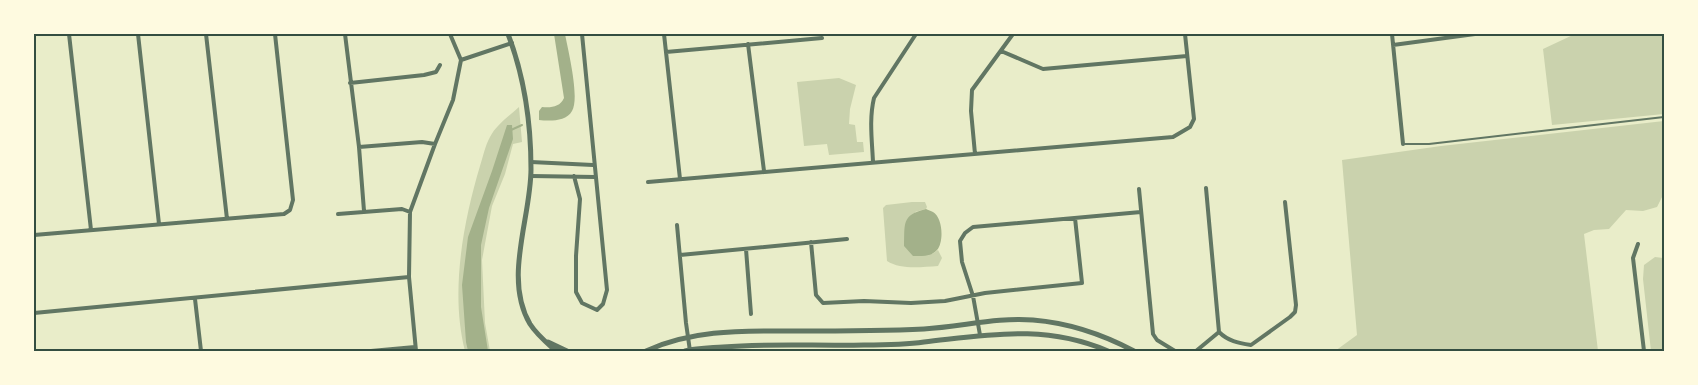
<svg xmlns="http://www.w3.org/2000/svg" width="1698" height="385" viewBox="0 0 1698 385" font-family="'Source Sans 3',sans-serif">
<rect width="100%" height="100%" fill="#e9edc9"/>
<!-- green -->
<path fill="#cad2ad" d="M 1575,34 L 1664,34 L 1664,114 L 1552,125 L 1543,49 Z
M 839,78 L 856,85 L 850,109 L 849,124 L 855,125 L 857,142 L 863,142 L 864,152 L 829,155 L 827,144 L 804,146 L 797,82 Z
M 519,107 L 522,142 L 513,144 L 505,174 L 492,206 L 482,260 L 485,323 L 490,351 L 465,351 C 450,293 463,223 480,166 C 483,157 485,146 490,137 C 496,125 509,116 519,107 Z
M 1664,121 L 1664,193 L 1657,207 L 1643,211 L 1626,210 L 1609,229 L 1594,230 L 1584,234 L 1598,351 L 1335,351 L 1357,335 L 1342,160 L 1441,146 Z
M 912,202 L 925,202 L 927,207 L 926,209 L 915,212 L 932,254 L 938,250 L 942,258 L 938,266 C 921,267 901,270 887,261 L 883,208 L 886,205 Z
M 1655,257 L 1663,258 L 1664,272 L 1664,351 L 1651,351 L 1643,279 L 1644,265 Z"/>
<!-- water -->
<path fill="#a3b18a" d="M 554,34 L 565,34 C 568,50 580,98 572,111 C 566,122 549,121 539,120 L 539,111 L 542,107 C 551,108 560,107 564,98 Z
M 507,125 L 512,125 L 513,139 L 489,208 L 481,245 L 481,307 L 488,351 L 468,351 L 466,342 L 462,285 L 468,237 L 492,171 Z
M 926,209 C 928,210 931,211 933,212 C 943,218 944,242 937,250 C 931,257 921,256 913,256 L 904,246 C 905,224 901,215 926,209 Z"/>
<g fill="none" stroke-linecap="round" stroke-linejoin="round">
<!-- stream -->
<path stroke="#a3b18a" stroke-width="2" d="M 511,130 L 522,125"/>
<!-- service -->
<path stroke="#617663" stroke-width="2" d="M 1403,144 L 1429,144 L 1664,117"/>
<!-- minor -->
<path stroke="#617663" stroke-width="4" d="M 69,34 L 91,230
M 138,34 L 159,224
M 206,34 L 227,219
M 345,34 L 359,147 L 364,211
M 450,34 L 461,60
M 664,34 L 680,179
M 1392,34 L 1403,144
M 748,44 L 764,171
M 1393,45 L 1475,34
M 1001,51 L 1043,69 L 1187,56
M 666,52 L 822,38
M 461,60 L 512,43
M 350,83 L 424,75 L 436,72 L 440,65
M 359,147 L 422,142 L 435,144
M 975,154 L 971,111 L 972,90 L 1013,34
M 531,162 L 593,165
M 873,162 C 872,140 869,119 874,98 L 916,34
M 531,176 L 595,177
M 574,176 L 580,199 L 576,256 L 576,292 L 582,303 L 597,310 L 603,304 L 607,290 L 582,34
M 648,182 L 1173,137 L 1190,127 L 1194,119 L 1185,34
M 1139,189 L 1153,334 L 1157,340 L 1175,351
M 338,214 L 402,209 L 410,212
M 677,225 L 686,323 L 690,351
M 34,235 L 284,214 L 290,210 L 293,200 L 275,34
M 811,242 L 816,295 L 823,303 L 864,301 L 911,303 L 945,301 L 985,293 L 1082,283 L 1075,218
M 1638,244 L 1633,258 L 1644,351
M 746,249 L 751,314
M 680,255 L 847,239
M 195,299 L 201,351
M 34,313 L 409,277
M 1219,332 C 1228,341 1238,343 1251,345 L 1290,317 L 1295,312 L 1296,305 L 1285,202
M 980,335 L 973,296 L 962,262 L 960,241 L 965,233 L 973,227 L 1141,212
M 371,351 L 415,347
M 416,351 L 409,277 L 410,212 L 435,144 L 453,100 L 461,60
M 1196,351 L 1219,332 L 1206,188"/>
<!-- tertiary -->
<path stroke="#617663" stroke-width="5" d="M 508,34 C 524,76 531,124 531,169 C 531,218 503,278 530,324 C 537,335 547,343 556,351
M 548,342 L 567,351
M 646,351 C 693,329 745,331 795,331 C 838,331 881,331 924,329 C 961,327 997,317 1033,320 C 1070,323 1102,334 1134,351
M 685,351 C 697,348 710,348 723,347 C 770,343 816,346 864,345 C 884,345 904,345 924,342 C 990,335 1044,324 1108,351"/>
</g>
<!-- border -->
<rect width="1698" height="385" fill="none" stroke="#fefae0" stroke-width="70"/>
<rect x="35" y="35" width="1628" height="315" fill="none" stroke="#344e41" stroke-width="2"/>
</svg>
